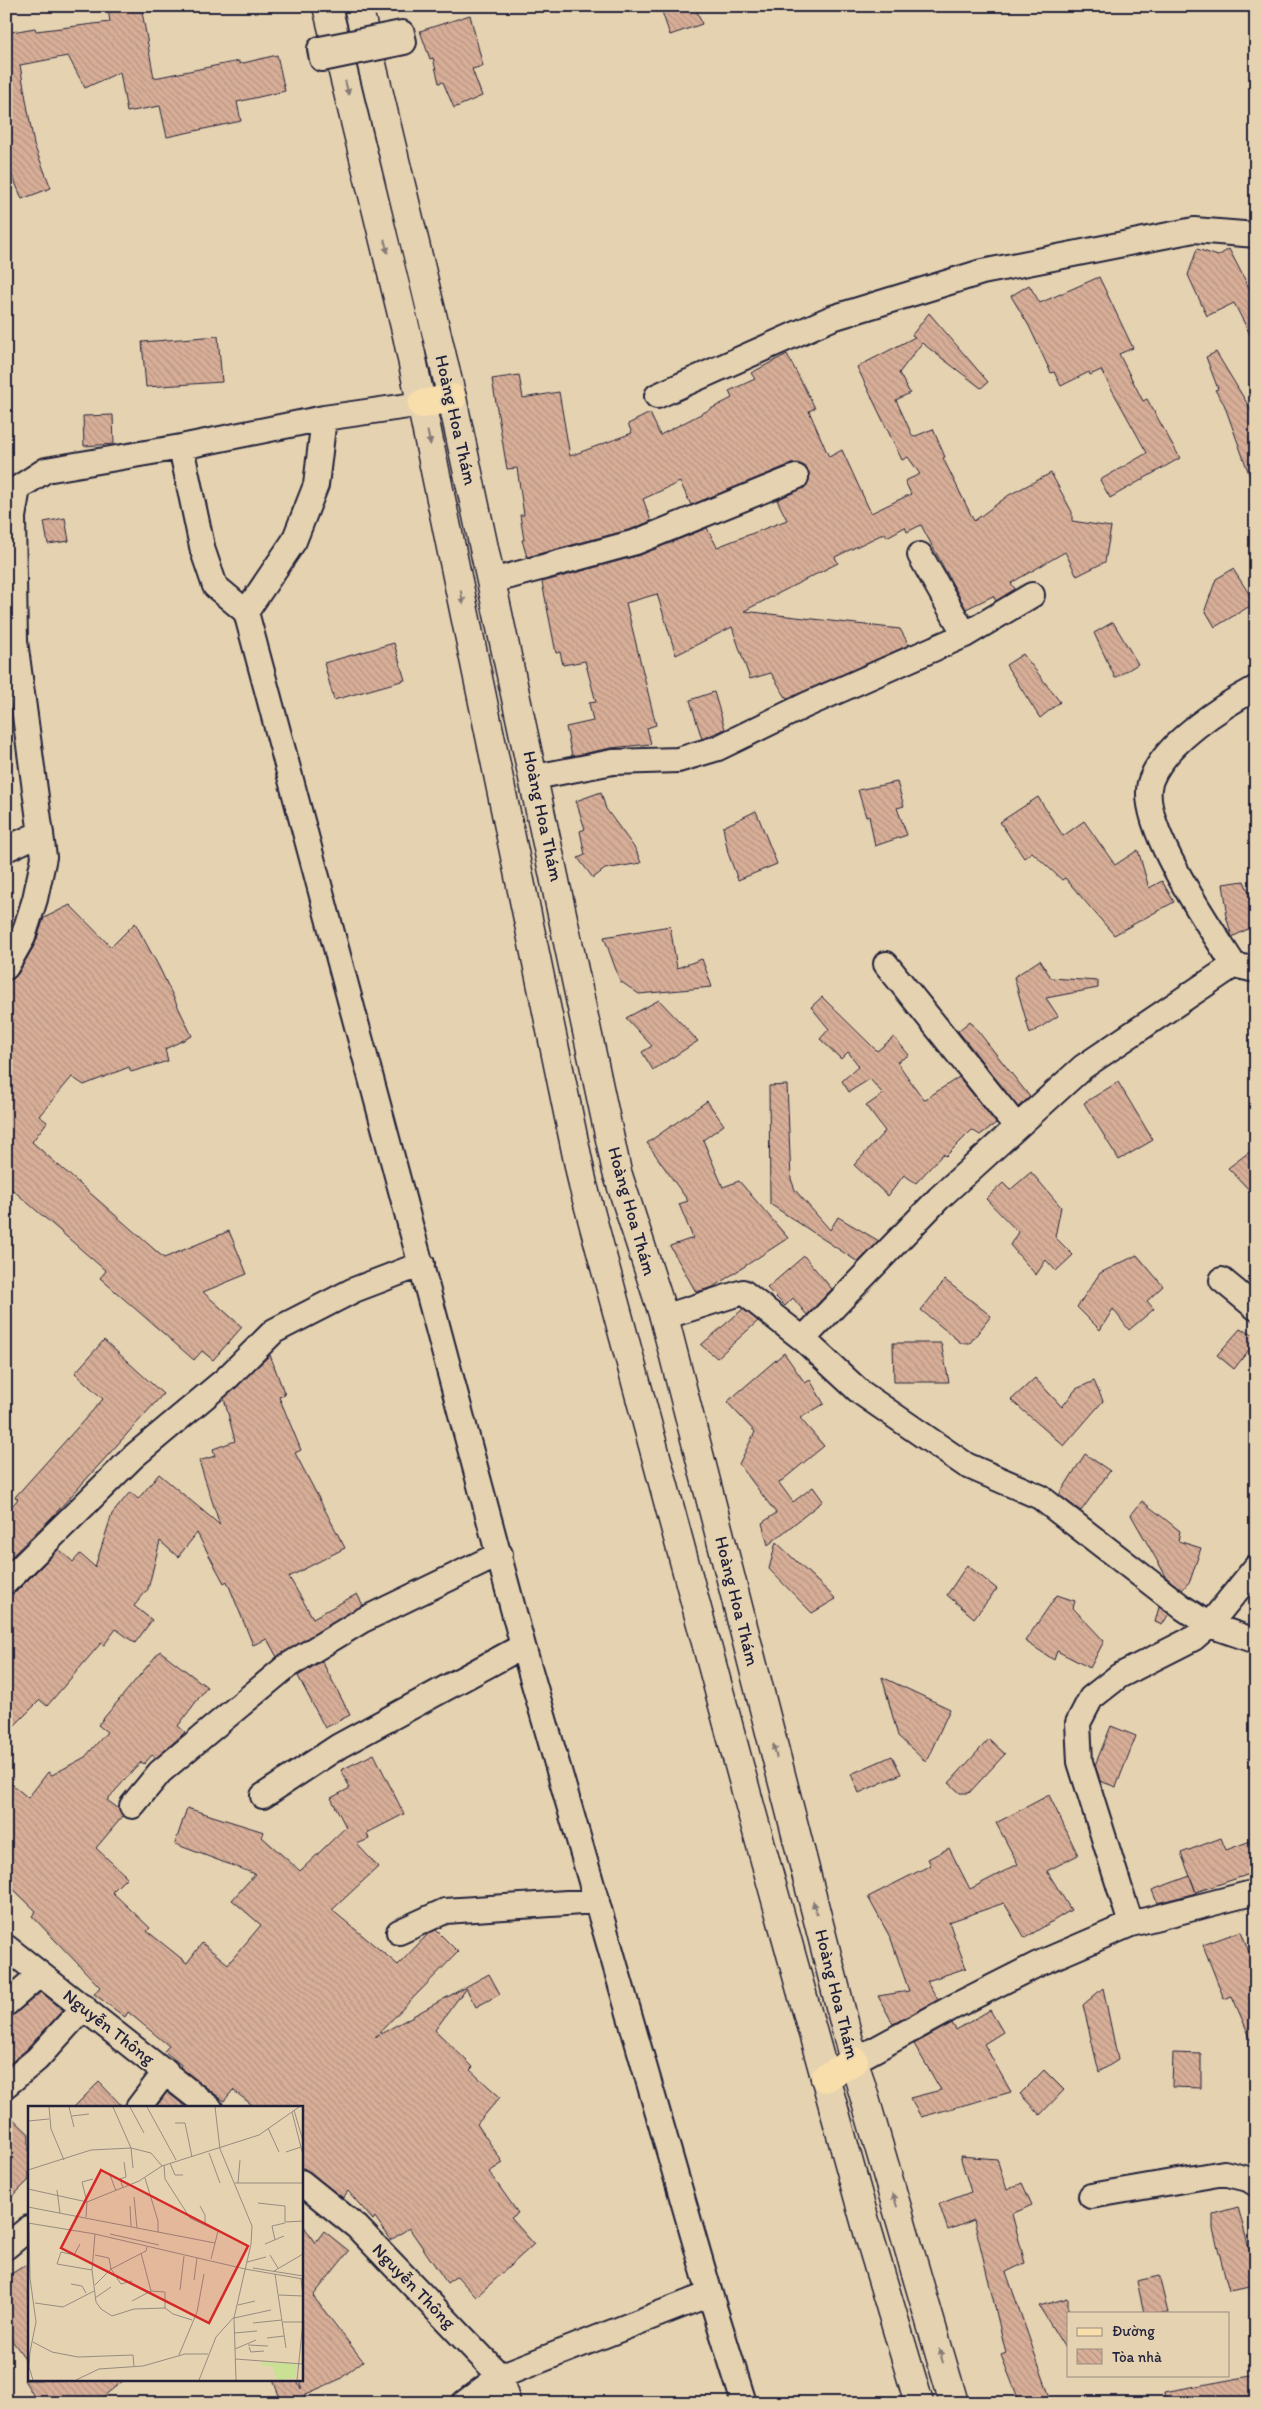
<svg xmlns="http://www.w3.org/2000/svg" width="1262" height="2409" viewBox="0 0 1262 2409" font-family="Itim,sans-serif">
<defs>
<pattern id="building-back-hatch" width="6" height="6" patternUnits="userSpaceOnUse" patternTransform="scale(1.25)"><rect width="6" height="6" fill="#d7ae97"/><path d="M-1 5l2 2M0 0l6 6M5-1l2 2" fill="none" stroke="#b89583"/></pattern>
</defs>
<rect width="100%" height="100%" fill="#e5d2b0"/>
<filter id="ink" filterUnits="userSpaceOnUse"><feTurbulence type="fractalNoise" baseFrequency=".02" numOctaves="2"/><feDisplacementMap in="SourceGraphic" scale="10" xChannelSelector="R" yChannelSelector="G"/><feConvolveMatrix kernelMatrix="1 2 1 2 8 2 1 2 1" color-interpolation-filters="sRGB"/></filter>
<g filter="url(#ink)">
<!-- building -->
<path fill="url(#building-back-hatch)" stroke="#22223b" d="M 127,6 L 141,6 L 154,78 L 239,61 L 239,64 L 277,55 L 285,91 L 237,102 L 241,121 L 167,137 L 160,106 L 127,112 L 120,72 L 85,88 L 68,56 L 20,65 L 34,145 L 51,188 L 22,199 L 6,160 L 6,33 L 35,28 L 36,31 L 110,22 L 108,9 Z
M 660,6 L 695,6 L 702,24 L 670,35 Z
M 470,15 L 483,66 L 472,69 L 482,96 L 454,108 L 443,82 L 439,83 L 433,58 L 430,59 L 420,31 Z
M 1197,249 L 1218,256 L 1229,249 L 1256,301 L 1256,346 L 1234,303 L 1207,316 L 1188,275 Z
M 1099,277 L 1133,348 L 1119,354 L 1143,401 L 1147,399 L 1180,458 L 1110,498 L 1100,480 L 1147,453 L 1101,370 L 1090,375 L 1089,372 L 1061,386 L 1054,372 L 1051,373 L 1029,326 L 1011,296 L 1029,285 L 1040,303 Z
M 929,313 L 988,382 L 981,388 L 922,343 L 899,373 L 910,393 L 896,400 L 913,437 L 933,429 L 945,457 L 943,458 L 974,521 L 1009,495 L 1051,473 L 1072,512 L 1072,521 L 1111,527 L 1105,562 L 1077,576 L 1065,552 L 1011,583 L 1015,589 L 996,601 L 993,596 L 966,609 L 921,525 L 907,532 L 905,527 L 887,537 L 885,533 L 835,557 L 838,563 L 744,611 L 900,629 L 909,645 L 787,699 L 771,673 L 750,679 L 732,627 L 676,655 L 657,594 L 626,603 L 656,725 L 647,728 L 651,744 L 611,748 L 572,756 L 566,727 L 593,721 L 589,703 L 596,702 L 585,661 L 563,665 L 560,652 L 556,653 L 542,582 L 640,555 L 707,528 L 717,547 L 787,520 L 777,500 L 806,486 L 809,479 L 809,472 L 804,466 L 797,463 L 791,464 L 691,505 L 680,482 L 643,499 L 651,521 L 632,529 L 527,557 L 522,540 L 524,540 L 520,515 L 524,515 L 517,468 L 507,469 L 492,379 L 519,375 L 523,398 L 559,392 L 570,456 L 632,433 L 628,424 L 650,413 L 660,435 L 732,398 L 729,391 L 755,379 L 751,373 L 787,354 L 815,408 L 809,411 L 829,457 L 842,450 L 871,513 L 911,494 L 905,481 L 920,474 L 908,457 L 902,460 L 857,367 L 915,337 L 912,335 Z
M 218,336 L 222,382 L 146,387 L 142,342 Z
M 1216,352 L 1256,418 L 1256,484 L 1253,485 L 1224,404 L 1215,390 L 1218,389 L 1206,357 Z
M 113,415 L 114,444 L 84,446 L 83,416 Z
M 65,518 L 69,541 L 48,544 L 44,522 Z
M 1233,569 L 1255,603 L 1215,627 L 1205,610 L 1216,579 Z
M 1113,622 L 1138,664 L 1115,678 L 1094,633 Z
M 394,643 L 405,680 L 334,700 L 324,663 Z
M 1023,654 L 1060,702 L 1040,718 L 1006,665 Z
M 714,692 L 725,729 L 702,739 L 690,700 Z
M 897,782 L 904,806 L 897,808 L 907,835 L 875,846 L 869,816 L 866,817 L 858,790 Z
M 601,792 L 606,809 L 636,850 L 641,863 L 605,869 L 593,878 L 578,858 L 585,855 L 580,831 L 585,829 L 576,801 Z
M 1038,797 L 1063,836 L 1084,821 L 1115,865 L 1138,850 L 1149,888 L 1162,881 L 1174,902 L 1114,935 L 1065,878 L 1062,880 L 1032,852 L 1024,858 L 1000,822 Z
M 756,811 L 777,864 L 738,880 L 728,853 L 723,827 Z
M 1244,881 L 1256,910 L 1256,925 L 1232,937 L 1225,912 L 1227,911 L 1223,884 Z
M 70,905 L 111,947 L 135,923 L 159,967 L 192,1036 L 165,1049 L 168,1061 L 131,1072 L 129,1067 L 84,1085 L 72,1077 L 39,1116 L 47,1122 L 32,1142 L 164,1258 L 229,1231 L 247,1274 L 203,1292 L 242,1327 L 213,1360 L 202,1351 L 194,1360 L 100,1278 L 106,1271 L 6,1184 L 6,981 L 13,979 L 18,974 L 35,944 L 44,918 Z
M 670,926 L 677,968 L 702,959 L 712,987 L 639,994 L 620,981 L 604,937 Z
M 1040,960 L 1051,978 L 1098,981 L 1098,988 L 1046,998 L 1058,1016 L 1030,1034 L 1014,977 Z
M 822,997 L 877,1051 L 894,1037 L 909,1055 L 897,1062 L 924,1100 L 959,1077 L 996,1123 L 980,1135 L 972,1130 L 946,1156 L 943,1154 L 916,1183 L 904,1175 L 888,1196 L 854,1165 L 885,1131 L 866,1106 L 883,1094 L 870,1079 L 849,1092 L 842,1081 L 859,1066 L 848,1052 L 841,1059 L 820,1039 L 829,1029 L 811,1007 Z
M 659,1000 L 698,1041 L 653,1070 L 642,1052 L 652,1046 L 626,1018 Z
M 970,1021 L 1030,1097 L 1018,1107 L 958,1031 Z
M 1118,1082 L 1153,1140 L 1119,1160 L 1084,1103 Z
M 787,1085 L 791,1179 L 795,1190 L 830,1230 L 838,1217 L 879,1241 L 858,1262 L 770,1204 L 769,1086 Z
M 707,1101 L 724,1125 L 703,1140 L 723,1187 L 739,1181 L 788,1238 L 713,1287 L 696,1292 L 670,1246 L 693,1238 L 679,1204 L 688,1201 L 647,1143 Z
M 1256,1147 L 1256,1197 L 1228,1168 Z
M 1031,1172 L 1061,1207 L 1055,1237 L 1073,1255 L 1056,1271 L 1046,1260 L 1036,1275 L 1010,1245 L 1018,1232 L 986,1199 L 1003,1183 L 1010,1190 Z
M 1137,1255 L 1163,1286 L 1147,1301 L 1154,1309 L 1129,1330 L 1113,1309 L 1100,1330 L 1077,1307 L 1100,1273 Z
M 804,1256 L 832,1289 L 807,1315 L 793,1298 L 785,1306 L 767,1288 Z
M 945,1280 L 991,1316 L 970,1343 L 961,1343 L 921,1310 Z
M 743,1309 L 758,1321 L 717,1358 L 701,1345 Z
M 1240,1329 L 1256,1336 L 1256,1341 L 1234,1369 L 1217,1355 Z
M 104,1340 L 163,1394 L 54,1515 L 6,1562 L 6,1513 L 18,1499 L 15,1497 L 103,1399 L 75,1373 Z
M 893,1343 L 941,1343 L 949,1382 L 894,1382 Z
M 784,1353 L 805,1383 L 810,1380 L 824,1404 L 800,1418 L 824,1446 L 779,1483 L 793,1502 L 813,1487 L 823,1501 L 768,1545 L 762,1523 L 776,1513 L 739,1464 L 755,1432 L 727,1402 Z
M 270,1355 L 285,1395 L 279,1397 L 301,1450 L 295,1453 L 345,1548 L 289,1577 L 313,1618 L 357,1594 L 363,1605 L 277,1657 L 267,1639 L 253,1645 L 227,1581 L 224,1583 L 197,1533 L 178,1557 L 160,1541 L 148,1589 L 134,1606 L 152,1620 L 135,1643 L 116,1629 L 104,1645 L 101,1643 L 47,1706 L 40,1700 L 6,1734 L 6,1595 L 16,1592 L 59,1549 L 73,1562 L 80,1554 L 95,1567 L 112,1514 L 130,1492 L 138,1499 L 159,1474 L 220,1525 L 199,1461 L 215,1456 L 213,1449 L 235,1441 L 224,1398 Z
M 1035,1378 L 1062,1407 L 1076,1389 L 1094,1381 L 1103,1401 L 1064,1446 L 1011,1400 Z
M 1085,1454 L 1110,1471 L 1081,1511 L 1059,1495 Z
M 1142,1501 L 1180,1531 L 1178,1541 L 1201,1548 L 1190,1581 L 1182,1590 L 1167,1578 L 1131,1515 Z
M 776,1542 L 836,1599 L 812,1613 L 769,1569 Z
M 967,1565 L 997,1589 L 974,1618 L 947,1595 Z
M 1057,1595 L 1075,1601 L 1073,1608 L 1104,1641 L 1090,1668 L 1057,1651 L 1054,1660 L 1025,1641 Z
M 1159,1607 L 1169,1614 L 1162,1625 L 1155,1622 Z
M 160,1651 L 207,1687 L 178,1726 L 185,1732 L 181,1736 L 156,1758 L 152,1755 L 144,1764 L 141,1762 L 107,1800 L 119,1809 L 123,1816 L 96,1848 L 127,1877 L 112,1892 L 150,1928 L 147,1931 L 187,1963 L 202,1943 L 228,1964 L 261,1925 L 232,1900 L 255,1874 L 175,1844 L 187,1808 L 264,1832 L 262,1837 L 300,1871 L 346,1827 L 331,1798 L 350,1788 L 341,1770 L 374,1754 L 404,1814 L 367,1833 L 369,1839 L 357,1844 L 378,1867 L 332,1910 L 398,1965 L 429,1933 L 436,1930 L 458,1952 L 375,2037 L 489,1974 L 500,1994 L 476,2007 L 466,1988 L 435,2030 L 473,2067 L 470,2070 L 500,2097 L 477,2124 L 503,2163 L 489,2172 L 518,2213 L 511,2218 L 534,2244 L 476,2297 L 457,2276 L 447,2283 L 409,2228 L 391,2240 L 375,2217 L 373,2220 L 348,2191 L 343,2198 L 301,2166 L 301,2108 L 256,2108 L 233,2090 L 224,2101 L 180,2067 L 181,2065 L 164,2051 L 169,2046 L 128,2012 L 125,2017 L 94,1994 L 100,1987 L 32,1916 L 36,1911 L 6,1882 L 6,1779 L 28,1798 L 48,1772 L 52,1775 L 85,1757 L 107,1732 L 98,1725 Z
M 322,1661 L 350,1715 L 325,1728 L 298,1676 Z
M 882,1677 L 950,1709 L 926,1762 L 898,1736 Z
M 1111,1726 L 1136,1736 L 1116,1787 L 1100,1781 L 1095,1765 Z
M 989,1739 L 1005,1754 L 969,1793 L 960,1793 L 949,1783 Z
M 892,1756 L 901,1774 L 859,1793 L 851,1774 Z
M 1049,1795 L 1078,1855 L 1047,1871 L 1071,1910 L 1025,1938 L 1004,1903 L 949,1922 L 966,1968 L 927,1981 L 938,2000 L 893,2024 L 878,1996 L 909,1991 L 891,1939 L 868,1897 L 931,1865 L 928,1859 L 949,1848 L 970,1889 L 1018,1864 L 996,1823 Z
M 1221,1838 L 1226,1850 L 1256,1839 L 1256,1872 L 1196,1892 L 1181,1853 Z
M 1190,1876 L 1196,1893 L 1157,1903 L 1152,1890 Z
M 1241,1931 L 1256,1971 L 1256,2051 L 1232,1996 L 1224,1999 L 1203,1945 Z
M 1103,1988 L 1118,2060 L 1099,2072 L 1083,2005 Z
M 41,1992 L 63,2010 L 27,2049 L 6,2067 L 6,2017 L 15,2014 Z
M 990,2010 L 1003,2032 L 984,2044 L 1011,2092 L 921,2117 L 910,2098 L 941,2090 L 914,2044 L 952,2023 L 956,2030 Z
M 1173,2053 L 1201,2054 L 1201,2088 L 1172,2087 Z
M 1044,2070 L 1064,2090 L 1040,2115 L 1020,2094 Z
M 99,2082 L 124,2108 L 73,2108 Z
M 167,2092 L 185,2106 L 184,2108 L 155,2108 Z
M 6,2112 L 29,2134 L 29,2180 L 6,2203 Z
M 960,2156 L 997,2159 L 1007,2190 L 1022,2183 L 1032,2205 L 1012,2214 L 1025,2263 L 1006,2272 L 1052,2403 L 1020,2403 L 1001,2355 L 1006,2353 L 974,2220 L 948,2230 L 939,2204 L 971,2192 Z
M 1238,2207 L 1256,2275 L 1256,2286 L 1229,2291 L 1213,2229 L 1213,2214 Z
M 301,2222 L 315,2243 L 324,2231 L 349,2251 L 313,2296 L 363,2361 L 340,2379 L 304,2395 L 307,2403 L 282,2403 L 273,2380 L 297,2380 L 301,2389 Z
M 29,2263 L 29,2364 L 6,2332 L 6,2277 Z
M 1159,2276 L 1168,2313 L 1144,2313 L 1137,2281 Z
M 1068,2298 L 1068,2353 L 1039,2306 Z
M 1256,2375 L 1256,2403 L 1165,2403 L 1164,2392 Z
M 24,2380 L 124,2380 L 95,2403 L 38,2403 Z"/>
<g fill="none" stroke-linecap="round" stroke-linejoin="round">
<!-- street casing -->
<g stroke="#22223b" stroke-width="28">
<path id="street" d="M 657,396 L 832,318 L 982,272 L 1194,230 L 1256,235
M 181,447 L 203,551 L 215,586 L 246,612 L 523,1646 L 710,2294 L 744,2403
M 920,555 L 965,635
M 492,581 L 636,542 L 796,477
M 246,612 L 294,541 L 316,485 L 324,418
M 535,777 L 613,762 L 678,760 L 718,748 L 806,705 L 965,635 L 1032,595
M 6,849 L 41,833
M 886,964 L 1016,1126
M 1234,965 C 1211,928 1135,821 1151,780 C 1165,743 1222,706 1256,688
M 6,967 L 23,937 L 35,899 L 44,857 L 15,641 L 13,517 L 18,488 L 46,470 L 181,447 L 324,418 L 422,404
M 1222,1280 L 1256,1308
M 664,1317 L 743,1292 L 803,1339 L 860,1392 L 966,1465 L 1040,1497 L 1182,1607 L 1209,1625 L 1256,1641
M 803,1339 L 939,1198 L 1083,1067 L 1234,965 L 1256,970
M 6,1582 L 134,1456 L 226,1379 L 274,1331 L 354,1290 L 422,1264
M 263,1796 L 339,1746 L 523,1646
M 132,1806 L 160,1772 L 287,1666 L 361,1621 L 500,1554
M 1131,1924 L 1080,1762 L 1078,1723 L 1091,1698 L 1119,1676 L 1194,1638 L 1209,1625 L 1256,1567
M 399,1932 L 445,1911 L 597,1901
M 6,1947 L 210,2108
M 6,2004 L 40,1974
M 854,2061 L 953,2007 L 1038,1964 L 1131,1924 L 1256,1892
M 6,2085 L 37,2059 L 84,2007
M 138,2108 L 166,2071
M 301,2182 L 357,2227 L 500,2376 L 508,2403
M 1091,2196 L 1224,2173 L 1248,2179 L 1256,2184
M 6,2247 L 29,2228
M 464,2403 L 500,2376 L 710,2294"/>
</g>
<!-- secondary casing -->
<g stroke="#22223b" stroke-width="31">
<path id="secondary" d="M 327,6 L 407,335 L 583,1185 L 750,1806 L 868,2232 L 919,2403
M 358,6 L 452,398 L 617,1172 L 664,1317 L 854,2061 L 954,2403"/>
</g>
<!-- primary casing -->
<g stroke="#22223b" stroke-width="31">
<path id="primary" d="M 422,404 L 452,398
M 825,2078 L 854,2061"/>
</g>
<!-- street -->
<use href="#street" stroke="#e5d2b0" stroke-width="24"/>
<!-- secondary -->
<use href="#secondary" stroke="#e5d2b0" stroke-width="28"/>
<!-- primary -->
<use href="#primary" stroke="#f8deab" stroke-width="28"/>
<!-- street-bridge casing -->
<g stroke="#22223b" stroke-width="28" stroke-linecap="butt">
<path id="street-bridge" d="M 402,33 L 404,42 L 322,59 L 320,49 Z"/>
</g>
<!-- street-bridge -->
<use href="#street-bridge" stroke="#e5d2b0" stroke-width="24"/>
</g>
<!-- one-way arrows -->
<defs><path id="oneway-solid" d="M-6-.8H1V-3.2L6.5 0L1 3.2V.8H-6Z" transform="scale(1.25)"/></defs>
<g fill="#847a76">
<use href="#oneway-solid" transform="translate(347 88) rotate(76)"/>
<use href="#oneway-solid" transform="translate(386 246) rotate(76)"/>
<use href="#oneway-solid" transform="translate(429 438) rotate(78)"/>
<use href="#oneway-solid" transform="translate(462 597) rotate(78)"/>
<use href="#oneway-solid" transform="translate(775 1751) rotate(-104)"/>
<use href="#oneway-solid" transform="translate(815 1908) rotate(-104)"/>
<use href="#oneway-solid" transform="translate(895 2200) rotate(-106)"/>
<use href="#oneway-solid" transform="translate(941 2356) rotate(-106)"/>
</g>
</g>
<g text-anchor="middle" stroke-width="4" stroke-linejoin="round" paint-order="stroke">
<!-- street labels -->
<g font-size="18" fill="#22223b" stroke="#e5d2b0">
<text transform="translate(456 420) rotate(77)" y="6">Hoàng Hoa Thám</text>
<text transform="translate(543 816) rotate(78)" y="6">Hoàng Hoa Thám</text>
<text transform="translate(632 1211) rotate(74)" y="6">Hoàng Hoa Thám</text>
<text transform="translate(737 1601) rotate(76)" y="6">Hoàng Hoa Thám</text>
<text transform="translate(837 1994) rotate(76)" y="6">Hoàng Hoa Thám</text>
<text transform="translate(109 2027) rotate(38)" y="6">Nguyễn Thông</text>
<text transform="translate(414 2286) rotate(46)" y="6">Nguyễn Thông</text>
</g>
</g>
<!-- overview -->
<g transform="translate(28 2106)">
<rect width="275" height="275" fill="#e5d2b0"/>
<path d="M 234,256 L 269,258 L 267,272 L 249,274 L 244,260 L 234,260 Z" fill="#c9e095"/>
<path fill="none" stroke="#978c81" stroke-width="1" d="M 21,1 L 23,23 L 36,54M 41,1 L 46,21M 85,1 L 103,42 L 123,47 L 134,60M 102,1 L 116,27M 119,1 L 148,54M 187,1 L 192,43 L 224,120 L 223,138 L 206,212 L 208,274M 266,4 L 275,35M 264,6 L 275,49M 44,10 L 61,8M 0,15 L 21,13M 147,17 L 157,17 L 164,51M 240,22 L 251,46M 258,46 L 273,41M 181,47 L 192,77M 142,57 L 147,69 L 155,69M 136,59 L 137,73 L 162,112 L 190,125 L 183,153M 0,64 L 63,44 L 103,42 L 105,62M 82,69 L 88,85M 117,72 L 130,115 L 130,126M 207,77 L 275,77M 210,77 L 212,54M 95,82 L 92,73 L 98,71 L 96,56M 0,83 L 59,96 L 111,75 L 134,60 L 231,29 L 271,1M 29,84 L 32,107M 106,91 L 109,122M 230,97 L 257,100 L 257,116 L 275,115M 102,100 L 103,120M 172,100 L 177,109 L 177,119M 0,101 L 187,137M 58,111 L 59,96 L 54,76 L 65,73M 0,117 L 67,128 L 217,163 L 275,173M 1,117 L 2,172 L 8,216 L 2,246 L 1,261 L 5,274M 67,128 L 64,164 L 68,196 L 73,203 L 84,210 L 106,203 L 137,202 L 145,208 L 164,214M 82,128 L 131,139M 247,134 L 244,120 L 257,117M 52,138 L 46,149 L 33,146 L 29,158 L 64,164M 237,138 L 256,130M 67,149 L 81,152 L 83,163 L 93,178 L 104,175M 242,149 L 250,162M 219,156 L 238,151M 225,162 L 275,170M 246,165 L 275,148M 247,168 L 258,242M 273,173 L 275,190M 166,174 L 169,152M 43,178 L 54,180 L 58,187M 67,179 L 83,163 L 118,145 L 119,141M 152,184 L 156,150M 123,185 L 137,186 L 137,202M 251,189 L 275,190M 67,192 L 83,181M 104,195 L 123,185 L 113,147M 7,197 L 35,201 L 66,185M 210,199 L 227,195M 206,212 L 243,204M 255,216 L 275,216M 225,217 L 254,214M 206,227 L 229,225M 239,232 L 256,230M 5,236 L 24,246 L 50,251 L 105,249 L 106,260M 220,239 L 240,240M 221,241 L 223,246 L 236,245M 207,243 L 228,234M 151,249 L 169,206 L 176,168M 207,253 L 275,258M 48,274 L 71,263 L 115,260 L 157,248 L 180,248M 171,274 L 188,231 L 206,211M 269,274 L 275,216"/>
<path fill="#d62828" fill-opacity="0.15" stroke="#d62828" stroke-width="2.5" d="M 73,64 L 220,140 L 181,217 L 33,142 Z"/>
<rect width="275" height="275" fill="none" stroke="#22223b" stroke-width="2.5"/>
</g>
<!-- margin -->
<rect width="1262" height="2409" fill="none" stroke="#e5d2b0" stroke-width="25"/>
<rect x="12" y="12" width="1237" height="2384" fill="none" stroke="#22223b" stroke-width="2" filter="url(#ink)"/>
<!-- legend -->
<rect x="1067" y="2312" width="162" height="65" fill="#e5d2b0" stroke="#978c81"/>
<rect x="1077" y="2328" width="25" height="8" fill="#f8deab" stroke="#978c81"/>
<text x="1112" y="2336" font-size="15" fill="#22223b">Đường</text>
<rect x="1077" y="2349" width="25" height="15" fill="url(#building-back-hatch)" stroke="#978c81"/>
<text x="1112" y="2362" font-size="15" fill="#22223b">Tòa nhà</text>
</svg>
